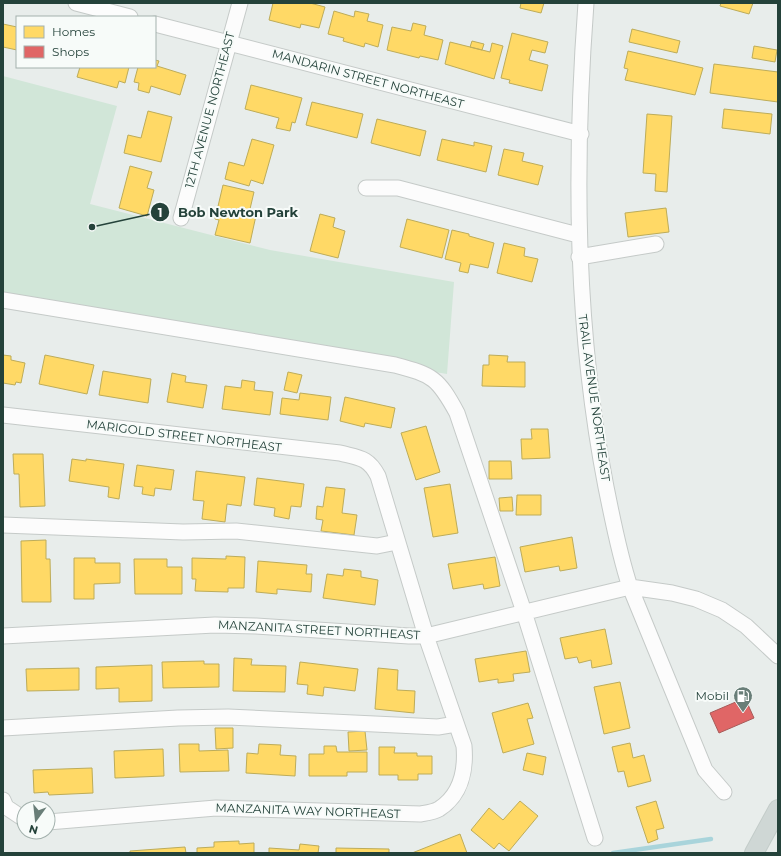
<svg xmlns="http://www.w3.org/2000/svg" width="781" height="856" viewBox="0 0 781 856" font-family="Montserrat,sans-serif">
<rect width="100%" height="100%" fill="#e8edeb"/>
<!-- green -->
<path fill="#d1e6d8" d="M 3,76 L 117,106 L 90,204 L 270,250 L 454,282 L 447,374 L 3,299 Z"/>
<!-- homes -->
<path fill="#ffd966" stroke="#bdac59" d="M 273,3 L 310,3 L 325,7 L 319,28 L 301,24 L 300,28 L 269,20 Z
M 521,3 L 544,3 L 541,13 L 520,8 Z
M 721,3 L 753,3 L 749,14 L 720,6 Z
M 334,11 L 354,17 L 355,11 L 369,14 L 367,21 L 383,25 L 378,47 L 365,43 L 364,47 L 343,41 L 344,38 L 328,34 Z
M 413,23 L 426,26 L 424,35 L 443,40 L 438,60 L 420,56 L 419,58 L 387,50 L 392,27 L 411,31 Z
M 3,24 L 17,27 L 17,50 L 3,47 Z
M 632,29 L 680,41 L 677,53 L 629,42 Z
M 512,33 L 548,42 L 545,53 L 532,50 L 529,60 L 548,65 L 542,91 L 509,83 L 510,80 L 501,78 Z
M 472,41 L 484,44 L 482,50 L 470,47 Z
M 450,42 L 490,52 L 492,43 L 503,46 L 494,79 L 445,64 Z
M 754,46 L 777,50 L 775,62 L 752,58 Z
M 628,51 L 703,68 L 695,95 L 625,80 L 628,69 L 624,68 Z
M 155,60 L 159,61 L 157,66 L 186,75 L 180,95 L 151,86 L 149,93 L 138,90 L 139,83 L 134,82 L 138,67 L 155,67 Z
M 714,64 L 778,72 L 778,102 L 710,93 Z
M 80,67 L 129,67 L 125,83 L 119,81 L 117,88 L 77,77 Z
M 251,85 L 302,98 L 295,123 L 292,122 L 290,131 L 276,128 L 279,118 L 245,109 Z
M 312,102 L 363,114 L 357,138 L 306,125 Z
M 724,109 L 772,114 L 770,134 L 722,128 Z
M 148,111 L 172,117 L 161,162 L 124,153 L 128,135 L 141,138 Z
M 647,114 L 672,116 L 667,192 L 655,191 L 656,174 L 643,173 Z
M 377,119 L 426,131 L 420,156 L 371,143 Z
M 252,139 L 274,145 L 263,184 L 251,180 L 249,186 L 225,179 L 229,162 L 244,166 Z
M 442,139 L 474,146 L 474,142 L 492,146 L 486,172 L 437,160 Z
M 504,149 L 524,153 L 522,161 L 543,166 L 538,185 L 498,175 Z
M 130,166 L 152,172 L 147,188 L 154,190 L 147,216 L 119,208 Z
M 223,185 L 254,192 L 250,209 L 257,211 L 250,243 L 215,235 L 219,220 L 215,219 Z
M 666,208 L 669,232 L 628,237 L 625,213 Z
M 320,214 L 335,218 L 333,227 L 345,231 L 338,258 L 310,251 Z
M 407,219 L 449,230 L 442,258 L 400,247 Z
M 452,230 L 469,234 L 469,236 L 494,243 L 488,268 L 470,264 L 468,273 L 459,271 L 461,263 L 445,259 Z
M 504,243 L 525,248 L 524,256 L 538,259 L 532,282 L 497,273 Z
M 3,355 L 11,356 L 11,360 L 25,363 L 21,383 L 16,382 L 15,385 L 3,383 Z
M 45,355 L 94,365 L 87,394 L 39,384 Z
M 489,355 L 508,356 L 507,362 L 525,362 L 525,387 L 482,386 L 483,365 L 489,365 Z
M 103,371 L 151,379 L 148,403 L 99,395 Z
M 288,372 L 302,375 L 297,393 L 284,390 Z
M 172,373 L 186,376 L 185,382 L 207,385 L 203,408 L 167,402 Z
M 242,380 L 255,382 L 254,390 L 273,392 L 270,415 L 222,409 L 225,386 L 241,388 Z
M 300,393 L 331,397 L 328,420 L 280,414 L 282,398 L 299,400 Z
M 345,397 L 395,408 L 391,428 L 365,423 L 364,427 L 340,421 Z
M 426,426 L 440,472 L 416,480 L 401,433 Z
M 531,429 L 548,429 L 550,458 L 522,459 L 521,439 L 532,439 Z
M 13,454 L 43,454 L 45,506 L 20,507 L 19,474 L 14,474 Z
M 72,459 L 86,461 L 86,459 L 124,464 L 119,499 L 108,497 L 109,487 L 69,481 Z
M 489,461 L 511,461 L 512,479 L 489,479 Z
M 137,465 L 174,470 L 171,490 L 155,488 L 154,496 L 142,494 L 143,487 L 134,486 Z
M 196,471 L 245,477 L 241,506 L 227,504 L 225,522 L 202,519 L 204,501 L 193,500 Z
M 257,478 L 304,484 L 301,507 L 291,506 L 289,519 L 274,516 L 275,508 L 254,505 Z
M 450,484 L 458,533 L 433,537 L 424,488 Z
M 326,487 L 345,489 L 342,513 L 357,515 L 354,535 L 321,531 L 323,520 L 316,519 L 317,506 L 323,507 Z
M 517,495 L 541,495 L 541,515 L 516,515 Z
M 512,497 L 513,511 L 500,511 L 499,498 Z
M 572,537 L 577,568 L 560,571 L 559,566 L 525,572 L 520,547 Z
M 46,540 L 46,559 L 50,559 L 51,602 L 22,602 L 21,541 Z
M 226,556 L 245,557 L 244,588 L 228,588 L 228,592 L 195,591 L 196,579 L 192,579 L 192,558 L 226,559 Z
M 495,557 L 500,586 L 484,589 L 483,584 L 453,589 L 448,564 Z
M 74,558 L 95,558 L 95,563 L 120,563 L 120,583 L 94,584 L 94,599 L 74,599 Z
M 134,559 L 167,559 L 167,567 L 182,567 L 182,594 L 135,594 Z
M 258,561 L 307,565 L 306,574 L 312,574 L 311,592 L 277,589 L 277,594 L 256,592 Z
M 344,569 L 361,571 L 361,577 L 378,580 L 375,605 L 323,598 L 327,574 L 343,576 Z
M 605,629 L 612,664 L 592,668 L 591,660 L 579,663 L 577,657 L 565,659 L 560,638 Z
M 526,651 L 530,672 L 513,674 L 514,681 L 498,683 L 498,679 L 479,682 L 475,659 Z
M 234,658 L 252,659 L 251,665 L 286,666 L 285,692 L 233,691 Z
M 204,661 L 204,664 L 219,664 L 219,687 L 163,688 L 162,662 Z
M 300,662 L 358,669 L 355,691 L 324,687 L 323,696 L 307,694 L 308,685 L 297,684 Z
M 152,665 L 152,701 L 119,702 L 119,688 L 96,689 L 96,667 Z
M 79,668 L 79,690 L 27,691 L 26,669 Z
M 378,668 L 398,670 L 397,690 L 415,691 L 414,713 L 375,709 Z
M 620,682 L 630,728 L 604,734 L 594,687 Z
M 528,703 L 533,718 L 527,719 L 534,744 L 503,753 L 492,713 Z
M 215,728 L 233,728 L 233,748 L 216,749 Z
M 365,731 L 367,750 L 349,751 L 348,732 Z
M 630,743 L 633,758 L 644,755 L 651,781 L 628,787 L 624,771 L 618,772 L 612,747 Z
M 179,744 L 199,744 L 199,751 L 228,750 L 229,771 L 180,772 Z
M 259,744 L 281,745 L 280,755 L 296,756 L 295,776 L 246,773 L 247,753 L 258,754 Z
M 324,746 L 336,746 L 337,752 L 367,752 L 367,772 L 347,772 L 347,776 L 309,776 L 309,754 L 324,754 Z
M 379,747 L 395,747 L 394,753 L 417,753 L 417,756 L 432,756 L 432,774 L 418,774 L 418,780 L 398,780 L 398,775 L 379,775 Z
M 163,749 L 164,776 L 115,778 L 114,751 Z
M 527,753 L 546,757 L 543,775 L 523,770 Z
M 92,768 L 93,793 L 49,795 L 48,792 L 34,793 L 33,770 Z
M 520,801 L 538,816 L 509,851 L 499,843 L 494,849 L 471,830 L 489,808 L 503,820 Z
M 656,801 L 664,828 L 656,830 L 658,839 L 648,843 L 636,807 Z
M 460,834 L 467,853 L 412,853 Z
M 239,841 L 239,844 L 254,843 L 254,853 L 197,853 L 197,848 L 214,847 L 214,842 Z
M 300,844 L 319,846 L 318,853 L 269,853 L 269,848 L 299,850 Z
M 185,847 L 186,853 L 130,853 L 130,851 Z
M 336,848 L 389,849 L 389,853 L 336,853 Z"/>
<!-- shops -->
<path fill="#e06666" stroke="#a85b59" d="M 745,698 L 754,718 L 719,733 L 710,713 Z"/>
<g fill="none" stroke-linecap="round" stroke-linejoin="round">
<!-- stream -->
<path stroke="#a9d4db" stroke-width="4.5" d="M 613,853 L 711,839"/>
<!-- minor casing -->
<g stroke="#c5cac8" stroke-width="17">
<path id="minor" d="M 76,3 L 130,17
M 586,3 C 574,165 575,328 606,487 C 613,521 619,554 630,587 L 705,770 L 724,792
M 155,24 L 581,134
M 366,188 L 398,188 L 578,235
M 181,218 L 240,3
M 579,257 L 656,244
M 3,300 L 395,365 C 433,375 438,378 457,413 L 524,612 L 595,838
M 3,415 L 340,453 C 359,458 368,457 378,476 L 426,636 L 464,746 C 466,770 461,795 439,809 C 434,812 426,813 421,814 L 216,808 L 48,822
M 3,525 L 183,532 L 236,531 L 377,546 L 397,542
M 3,636 L 215,625 L 256,626 L 409,636 L 426,636 L 630,587 L 672,593 L 696,599 L 722,610 L 746,626 L 778,656
M 3,728 L 178,718 L 228,717 L 438,727 L 456,724
M 3,800 L 6,807 L 24,819"/>
</g>
<!-- major casing -->
<g stroke="#c3ccc9" stroke-width="20">
<path id="major" d="M 754,853 L 778,809"/>
</g>
<!-- minor -->
<use href="#minor" stroke="#fcfcfc" stroke-width="15"/>
<!-- major -->
<use href="#major" stroke="#cfd7d5" stroke-width="18"/>
</g>
<!-- icons -->
<defs>
<g id="fuel-pin" transform="scale(1)"><path d="M0 17L-7.5 6A9.5 9.5 0 1 1 7.5 6Z" fill="#697e78" stroke="#f7fbf9"/><path d="M-5.5-6h7V0h2V4h1.3V-2.5L3-4.5l.8-.8L6-3V5H2.5V1h-1V6h-7ZM-4.2-4.7v3.2H.2V-4.7Z" fill="#fff"/></g>
</defs>
<g fill-rule="evenodd">
<use href="#fuel-pin" x="743" y="696"/>
</g>
<g text-anchor="middle" stroke-width="4" stroke-linejoin="round" paint-order="stroke">
<!-- street labels -->
<g font-size="12" fill="#24423a" stroke="#f7fbf9">
<text transform="translate(368 79) rotate(15)" y="4">MANDARIN STREET NORTHEAST</text>
<text transform="translate(210 110) rotate(-75)" y="4">12TH AVENUE NORTHEAST</text>
<text transform="translate(594 398) rotate(82)" y="4">TRAIL AVENUE NORTHEAST</text>
<text transform="translate(184 436) rotate(7)" y="4">MARIGOLD STREET NORTHEAST</text>
<text transform="translate(319 630) rotate(3)" y="4">MANZANITA STREET NORTHEAST</text>
<text transform="translate(308 811) rotate(2)" y="4">MANZANITA WAY NORTHEAST</text>
</g>
<!-- poi labels -->
<g font-size="12" fill="#24423a" stroke="#f7fbf9" text-anchor="end">
<text x="729" y="700">Mobil</text>
</g>
</g>
<!-- callouts -->
<path fill="none" stroke="#24423a" stroke-width="1.5" d="M92 227L160 212"/>
<g fill="#24423a" stroke="#f7fbf9" stroke-width="1.5">
<circle cx="92" cy="227" r="4"/>
<circle cx="160" cy="212" r="10"/>
</g>
<g font-size="12" text-anchor="middle" font-weight="bold" fill="#fff">
<text x="160" y="217">1</text>
</g>
<g font-size="13" text-anchor="middle" font-weight="bold" fill="#24423a" stroke="#f7fbf9" stroke-width="4" stroke-linejoin="round" paint-order="stroke">
<text x="238" y="217">Bob Newton Park</text>
</g>
<!-- border -->
<rect width="781" height="856" fill="none" stroke="#24423a" stroke-width="8"/>
<!-- legend -->
<rect x="16" y="16" width="140" height="52" fill="#f7fbf9" stroke="#a3b1ad"/>
<rect x="24" y="26" width="20" height="12" fill="#ffd966" stroke="#a3b1ad"/>
<text x="52" y="36" font-size="12" fill="#24423a">Homes</text>
<rect x="24" y="46" width="20" height="12" fill="#e06666" stroke="#a3b1ad"/>
<text x="52" y="56" font-size="12" fill="#24423a">Shops</text>
<!-- north arrow -->
<g transform="translate(36 820) rotate(195)"><circle r="19" fill="#f7fbf9" stroke="#a3b1ad"/>
<path d="M0-3L7 15L0 10L-7 15Z" fill="#697e78"/>
<text y="-6" font-size="11" font-weight="bold" text-anchor="middle" fill="#24423a">N</text>
</g>
</svg>
